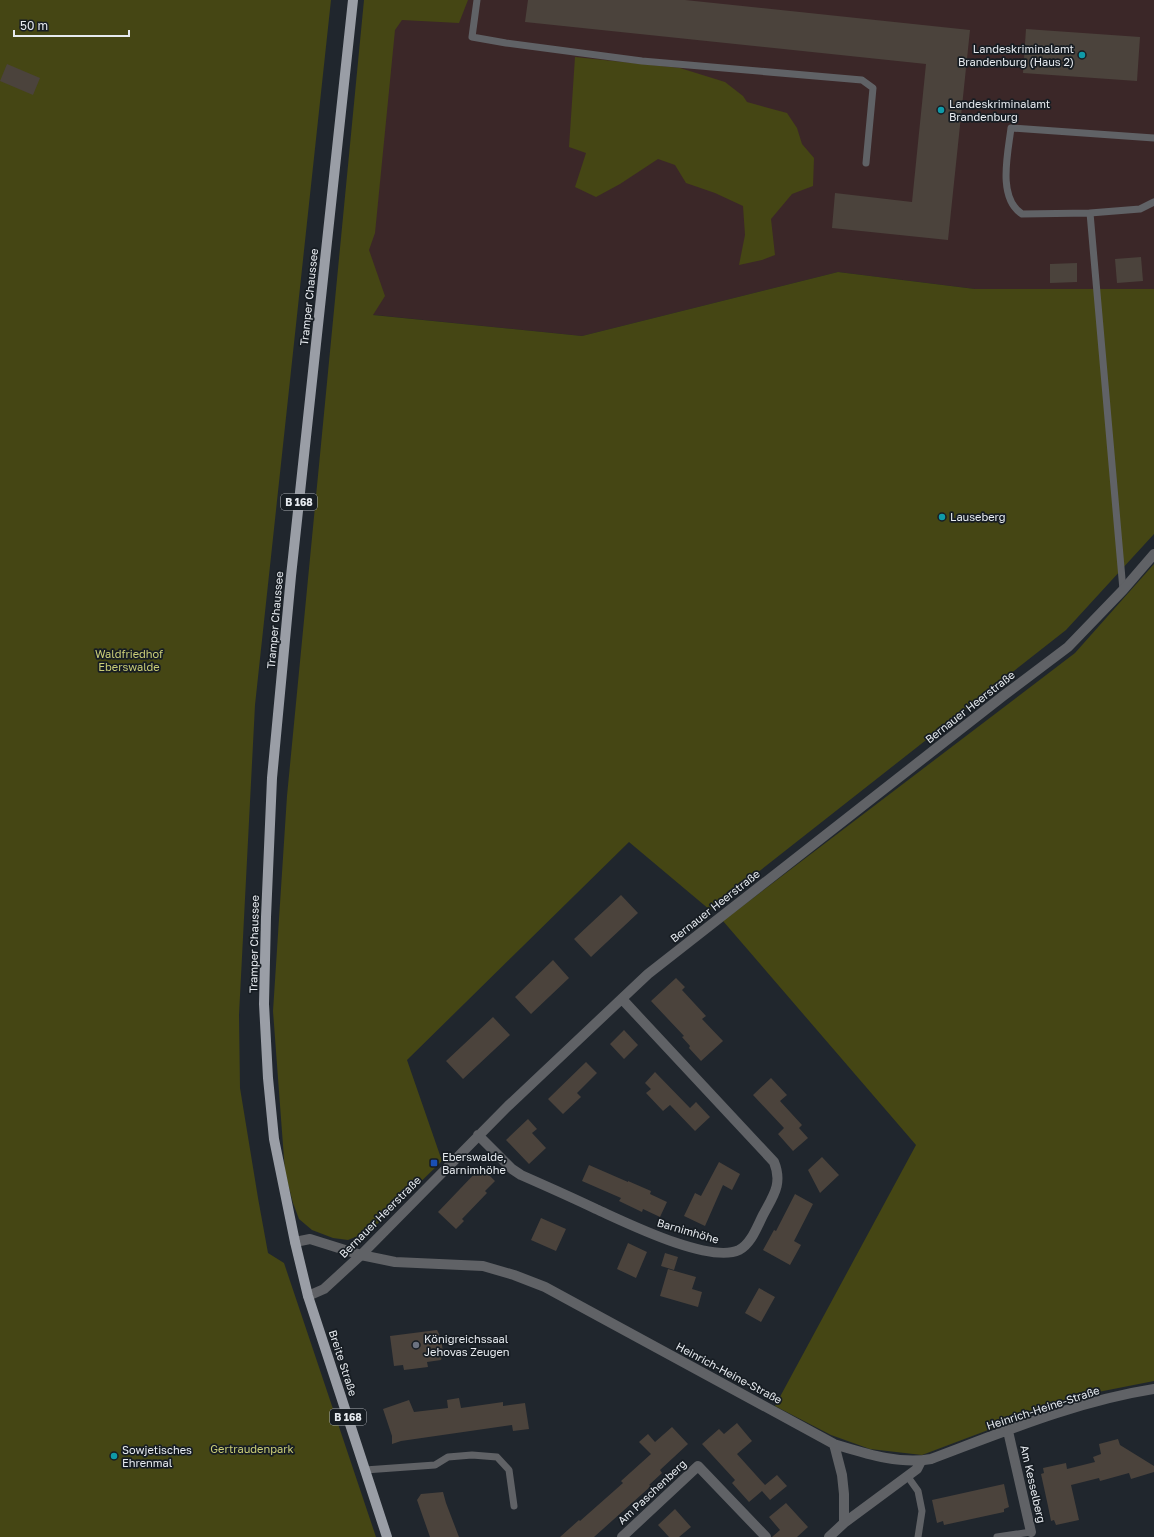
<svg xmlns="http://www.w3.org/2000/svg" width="1154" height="1537" viewBox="0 0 1154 1537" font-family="'Golos Text',sans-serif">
<rect width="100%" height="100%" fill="#20262d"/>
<!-- commercial -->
<path fill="#3b2728" d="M 368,0 L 1154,0 L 1154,289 L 975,289 L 838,272 L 582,336 L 335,311 Z"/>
<!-- green -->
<path fill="#454614" d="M 0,0 L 331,0 L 255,705 L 239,1015 L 240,1088 L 258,1198 L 268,1253 L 284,1263 L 376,1537 L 0,1537 Z
M 364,0 L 468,0 L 459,23 L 402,20 L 395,30 L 375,233 L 369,250 L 385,296 L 373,315 L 582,336 L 838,272 L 975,289 L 1154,289 L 1154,534 L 1066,630 L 710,910 L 629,842 L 407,1060 L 442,1161 L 370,1231 L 348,1240 L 333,1238 L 312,1230 L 299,1219 L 293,1203 L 285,1172 L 273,1011 L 287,796 Z
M 575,57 L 680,68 L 725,82 L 743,96 L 747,102 L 787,113 L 797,128 L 802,144 L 814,158 L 813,186 L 792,194 L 771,219 L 775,255 L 762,260 L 739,265 L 745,235 L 743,206 L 715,193 L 686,183 L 675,165 L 658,159 L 620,184 L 596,197 L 575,187 L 586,153 L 569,147 Z
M 1154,564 L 1154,1381 L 1093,1393 L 1020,1418 L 922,1455 L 870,1449 L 831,1435 L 775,1406 L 916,1145 L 723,921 L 1075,653 Z"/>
<!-- building -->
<path fill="#4b433c" d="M 528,0 L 685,0 L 970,30 L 948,240 L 832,228 L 835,193 L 912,202 L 926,64 L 525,22 Z
M 1026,29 L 1140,37 L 1137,81 L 1023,73 Z
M 7,64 L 40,78 L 33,95 L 0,81 Z
M 1141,257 L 1143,281 L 1117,283 L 1115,259 Z
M 1077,263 L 1077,282 L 1050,283 L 1050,264 Z
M 621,895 L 638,913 L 591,957 L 574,939 Z
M 553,960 L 569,978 L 531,1014 L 515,997 Z
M 676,978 L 685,987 L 682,990 L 706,1016 L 702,1019 L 723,1041 L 701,1061 L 689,1048 L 690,1046 L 682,1037 L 684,1036 L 651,1001 Z
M 493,1017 L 510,1035 L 463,1079 L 446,1061 Z
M 624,1030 L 638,1045 L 624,1059 L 610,1044 Z
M 586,1062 L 597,1073 L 577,1093 L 581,1097 L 563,1114 L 548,1099 Z
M 655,1072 L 690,1108 L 696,1102 L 710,1117 L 695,1131 L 670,1105 L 663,1111 L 646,1093 L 651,1089 L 645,1083 Z
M 771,1078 L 787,1095 L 780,1101 L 802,1125 L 799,1128 L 808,1138 L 793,1151 L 778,1134 L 784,1128 L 753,1095 Z
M 528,1119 L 537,1129 L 532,1133 L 546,1148 L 529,1164 L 506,1140 Z
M 822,1157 L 839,1175 L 820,1193 L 808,1170 Z
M 719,1162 L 740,1174 L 732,1190 L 723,1185 L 705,1226 L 684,1216 L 695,1193 L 701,1196 Z
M 589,1165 L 628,1182 L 628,1181 L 651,1191 L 650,1194 L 667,1202 L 660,1217 L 643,1209 L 642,1212 L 619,1201 L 621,1198 L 582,1181 Z
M 481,1167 L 495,1181 L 485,1191 L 487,1193 L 462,1219 L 464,1221 L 456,1229 L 438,1212 Z
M 795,1194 L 813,1204 L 794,1241 L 801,1245 L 790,1265 L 763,1250 L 774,1230 L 776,1231 Z
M 541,1218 L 566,1229 L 556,1251 L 531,1240 Z
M 628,1243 L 647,1252 L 636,1278 L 617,1269 Z
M 665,1253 L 678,1257 L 674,1270 L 661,1266 Z
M 668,1269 L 696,1277 L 692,1289 L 702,1292 L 698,1307 L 660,1296 Z
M 759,1288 L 775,1297 L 761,1322 L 745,1313 Z
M 437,1330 L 441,1338 L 443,1352 L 441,1360 L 427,1362 L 428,1367 L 404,1370 L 403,1365 L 394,1366 L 390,1336 Z
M 459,1398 L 461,1408 L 503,1402 L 503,1406 L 525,1403 L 529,1429 L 513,1431 L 512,1425 L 401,1441 L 392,1444 L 392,1436 L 383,1409 L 409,1400 L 414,1412 L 448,1408 L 447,1400 Z
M 737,1423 L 752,1441 L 737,1454 L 765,1485 L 777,1475 L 787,1486 L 770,1500 L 762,1491 L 749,1502 L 732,1483 L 735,1480 L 702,1444 L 719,1429 L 724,1434 Z
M 672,1427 L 688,1444 L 660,1470 L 662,1473 L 649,1485 L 651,1486 L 594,1537 L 560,1537 L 579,1520 L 580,1521 L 623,1483 L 621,1481 L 651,1454 L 639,1442 L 648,1434 L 655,1442 Z
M 1118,1439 L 1120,1445 L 1154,1466 L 1154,1472 L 1131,1479 L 1129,1473 L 1100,1481 L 1099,1478 L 1071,1485 L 1079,1520 L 1056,1525 L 1054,1520 L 1051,1521 L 1048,1506 L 1041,1474 L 1044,1473 L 1043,1468 L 1066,1463 L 1067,1469 L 1095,1462 L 1093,1457 L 1101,1454 L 1099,1444 Z
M 1004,1484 L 1009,1507 L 1004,1509 L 1004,1512 L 944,1525 L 943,1521 L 937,1523 L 932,1500 Z
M 443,1492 L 446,1503 L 459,1537 L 430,1537 L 417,1500 L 421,1494 Z
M 786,1503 L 808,1527 L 797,1537 L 772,1537 L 780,1530 L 769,1517 Z
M 675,1509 L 691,1527 L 679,1537 L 669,1537 L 658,1525 Z"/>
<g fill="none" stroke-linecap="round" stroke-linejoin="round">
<!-- service -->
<path stroke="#606266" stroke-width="7" d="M 477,0 L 472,37 L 506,43 L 642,61 L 862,80 L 873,88 L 866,163
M 1154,138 L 1011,128 C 1008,153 997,198 1022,214 L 1090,213 L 1140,209 L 1154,202
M 1090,213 L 1123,590
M 365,1470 L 435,1465 L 448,1457 L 472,1455 L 497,1457 L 509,1470 L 514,1506
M 908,1477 L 918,1491 L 922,1511 L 918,1537
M 997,1537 L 1031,1532"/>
<!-- minor -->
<path stroke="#606266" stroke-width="10" d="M 478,1135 L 512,1169 L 521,1175 C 546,1186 571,1197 596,1209 C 625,1222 709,1264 739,1250 C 751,1244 757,1227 763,1215 C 773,1196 783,1184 774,1162 L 622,999
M 295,1242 L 310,1239 L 361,1255 L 395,1262 L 483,1266 L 514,1275 L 545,1287 L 834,1444 C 864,1453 899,1465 931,1459 C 1003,1432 1077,1401 1154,1389
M 308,1296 L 324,1289 L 361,1255 L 508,1106 L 648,974 L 1003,696 L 1068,647 L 1123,590 L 1154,554
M 1008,1431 L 1031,1532
M 834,1444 L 842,1475 L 844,1494 L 844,1523
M 622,1537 L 698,1466 L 766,1537
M 829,1537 L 844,1523 L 917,1469 L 921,1461"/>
<!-- primary -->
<path stroke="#9a9ea6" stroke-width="10" d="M 353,0 L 291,576 L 272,778 L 266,917 L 264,1004 L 268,1078 L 274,1139 L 295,1242 L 308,1296 L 387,1537"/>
</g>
<!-- markers -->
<g fill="#0f9aa8" stroke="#171d23" stroke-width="1.5">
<circle cx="1082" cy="55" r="4"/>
<circle cx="941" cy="110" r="4"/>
<circle cx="942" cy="517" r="4"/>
<circle cx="114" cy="1456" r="4"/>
</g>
<rect fill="#1a4fb4" stroke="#171d23" stroke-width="1.5" x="430" y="1159" width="8" height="8" rx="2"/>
<circle fill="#6b7280" stroke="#171d23" stroke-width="1.5" cx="416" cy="1345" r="4"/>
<g text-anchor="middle" stroke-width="3.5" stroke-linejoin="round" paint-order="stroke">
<!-- shield labels -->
<g fill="#171d23" stroke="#a8acb2" stroke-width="1">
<rect x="281" y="494" width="36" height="16" rx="3"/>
<rect x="330" y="1409" width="36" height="16" rx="3"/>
</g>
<g font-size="10" font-weight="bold" fill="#e6eaef">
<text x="299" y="506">B 168</text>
<text x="348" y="1421">B 168</text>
</g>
<!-- poi labels -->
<g font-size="11" fill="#e6eaef" stroke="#171d23" text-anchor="start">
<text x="1074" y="53" text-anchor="end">Landeskriminalamt<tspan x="1074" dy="13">Brandenburg (Haus 2)</tspan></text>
<text x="949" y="108">Landeskriminalamt<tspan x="949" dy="13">Brandenburg</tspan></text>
<text x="950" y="521">Lauseberg</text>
<text x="442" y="1161">Eberswalde,<tspan x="442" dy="13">Barnimhöhe</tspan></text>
<text x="424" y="1343">Königreichssaal<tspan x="424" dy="13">Jehovas Zeugen</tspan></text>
<text x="122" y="1454">Sowjetisches<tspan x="122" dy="13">Ehrenmal</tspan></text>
</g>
<!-- street labels -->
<g font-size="11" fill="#e6eaef" stroke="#171d23">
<text transform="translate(309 297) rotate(-84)" y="4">Tramper Chaussee</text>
<text transform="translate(275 620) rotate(-85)" y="4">Tramper Chaussee</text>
<text transform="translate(970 707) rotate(-38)" y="4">Bernauer Heerstraße</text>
<text transform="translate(715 906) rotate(-38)" y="4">Bernauer Heerstraße</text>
<text transform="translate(254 944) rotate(-89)" y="4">Tramper Chaussee</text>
<text transform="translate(380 1217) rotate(-45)" y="4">Bernauer Heerstraße</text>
<text transform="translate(688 1231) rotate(16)" y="4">Barnimhöhe</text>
<text transform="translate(343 1363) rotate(72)" y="4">Breite Straße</text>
<text transform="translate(729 1373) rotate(28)" y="4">Heinrich-Heine-Straße</text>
<text transform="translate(1043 1408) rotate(-18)" y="4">Heinrich-Heine-Straße</text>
<text transform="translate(1033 1484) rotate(77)" y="4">Am Kesselberg</text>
<text transform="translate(652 1492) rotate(-43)" y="4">Am Paschenberg</text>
</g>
<!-- park labels -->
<g font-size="11" fill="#cacd77" stroke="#171d23">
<text x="129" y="658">Waldfriedhof<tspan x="129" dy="13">Eberswalde</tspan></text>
<text x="252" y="1453">Gertraudenpark</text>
</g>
</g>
<!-- scale -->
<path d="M14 30v6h115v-6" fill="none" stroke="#e6eaef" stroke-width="2"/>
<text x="20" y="30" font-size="12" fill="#e6eaef" stroke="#171d23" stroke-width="3" paint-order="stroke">50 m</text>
</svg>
